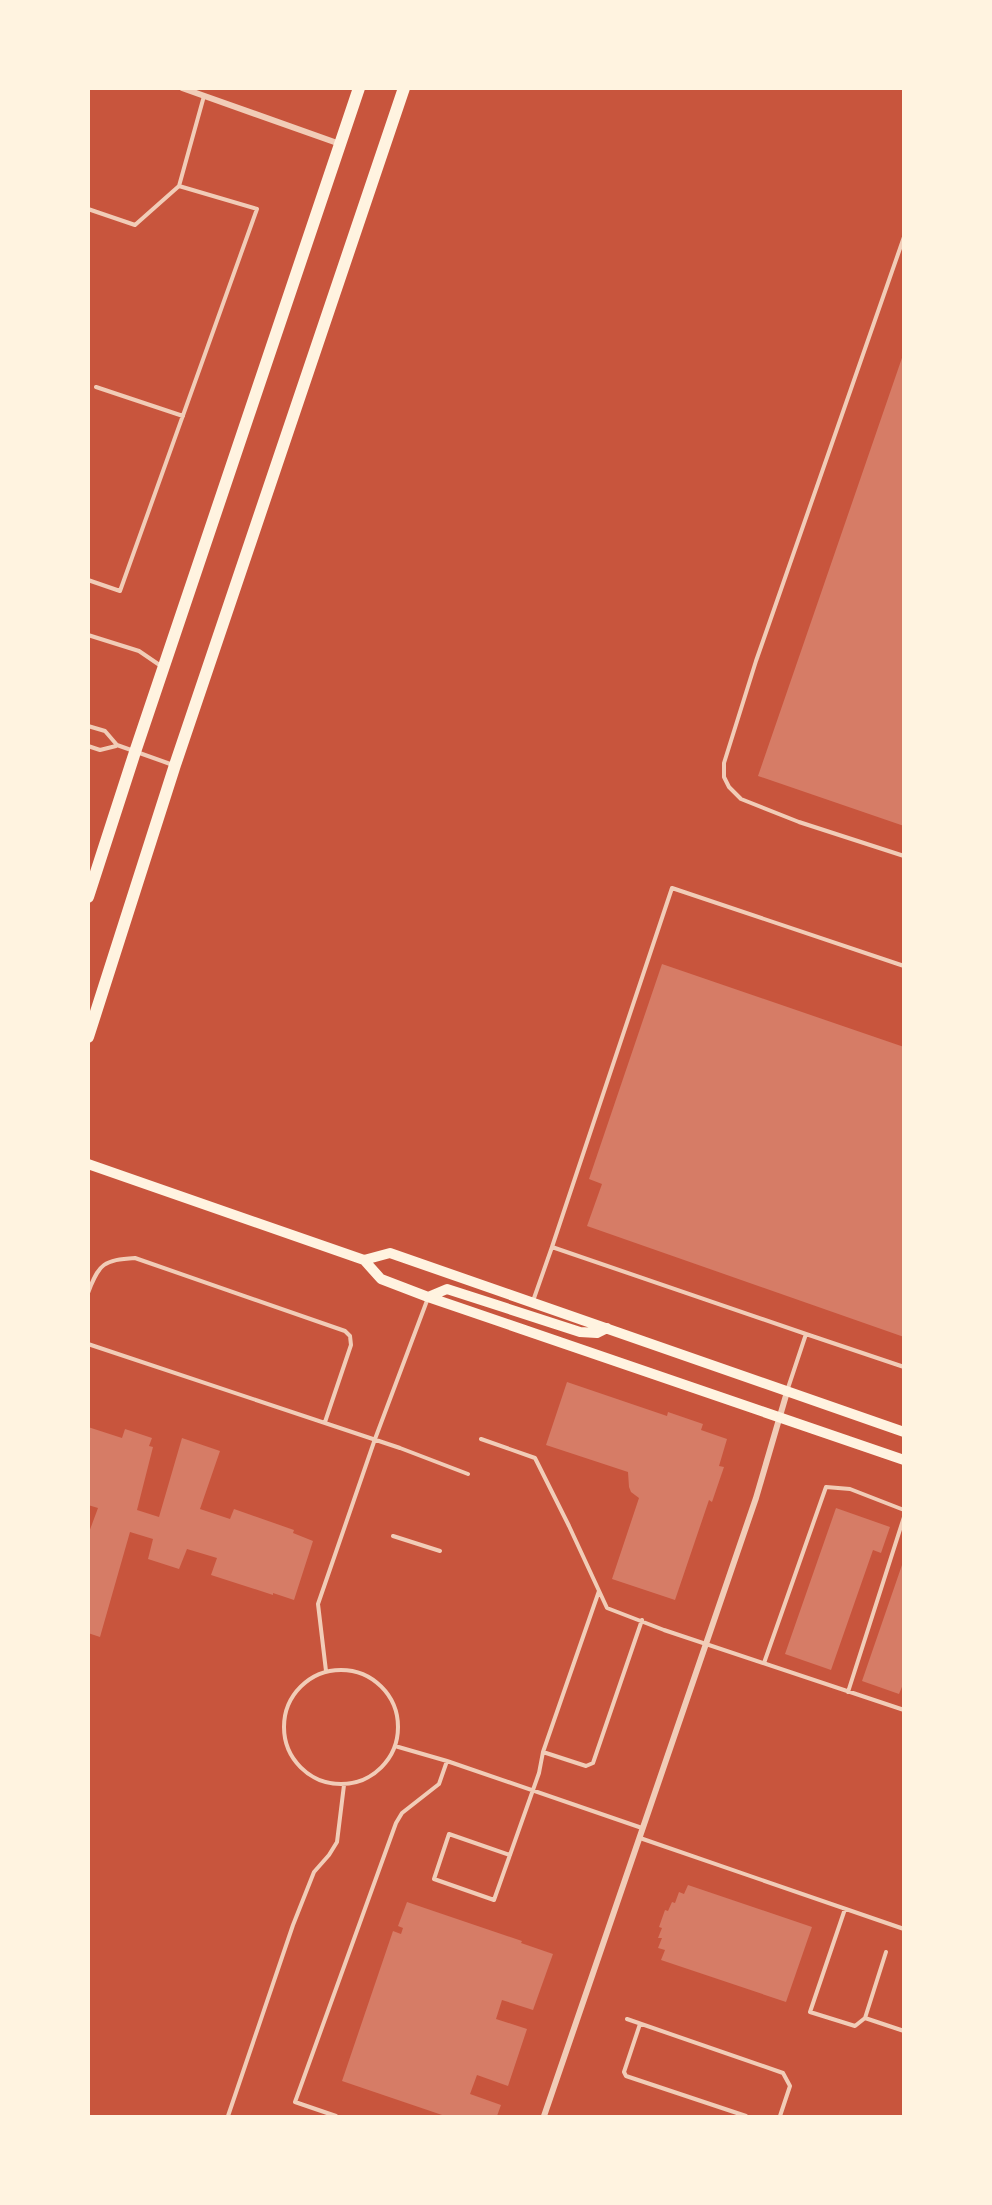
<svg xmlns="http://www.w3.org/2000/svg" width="992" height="2205" viewBox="0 0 992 2205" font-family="Manrope,sans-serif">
<rect width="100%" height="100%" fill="#c8553d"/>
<!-- building -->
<path fill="#d67c66" d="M 904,352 L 904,826 L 758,776 Z
M 662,964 L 904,1047 L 904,1337 L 587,1226 L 602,1184 L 589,1179 Z
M 567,1382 L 667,1416 L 668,1412 L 703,1424 L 701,1430 L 727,1439 L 719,1466 L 724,1467 L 712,1502 L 709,1500 L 675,1600 L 612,1579 L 639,1498 L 631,1492 L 629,1487 L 628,1472 L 546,1445 Z
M 88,1427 L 122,1438 L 125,1429 L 152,1438 L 149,1446 L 153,1447 L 137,1510 L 159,1517 L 182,1438 L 220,1451 L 200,1509 L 230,1519 L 234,1509 L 294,1530 L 293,1533 L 313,1541 L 294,1600 L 273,1593 L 273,1595 L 211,1575 L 217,1558 L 187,1549 L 179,1569 L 148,1559 L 153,1539 L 130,1532 L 100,1637 L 88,1633 L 88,1535 L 98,1508 L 88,1505 Z
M 836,1508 L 890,1527 L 881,1553 L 873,1550 L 831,1670 L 785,1654 Z
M 903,1562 L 904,1682 L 899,1694 L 862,1681 Z
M 688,1885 L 812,1927 L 786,2002 L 661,1960 L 665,1950 L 658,1948 L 662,1938 L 658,1938 L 662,1928 L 659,1927 L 665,1910 L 668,1911 L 672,1902 L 675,1903 L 679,1892 L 684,1894 Z
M 407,1902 L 522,1941 L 521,1943 L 553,1954 L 533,2010 L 502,2000 L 496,2019 L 527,2029 L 508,2086 L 477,2075 L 470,2094 L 501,2105 L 497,2116 L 445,2116 L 342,2081 L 393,1931 L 401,1934 L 403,1928 L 398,1926 Z"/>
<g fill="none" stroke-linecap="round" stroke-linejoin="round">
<!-- service -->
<path stroke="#f1ccb7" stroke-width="4" d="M 88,209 L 135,225 L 179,186
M 904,237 L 756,661 L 724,763 L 724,777 L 729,787 L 741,799 L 799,822 L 904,856
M 96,387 L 183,416
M 88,580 L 120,591 L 257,209 L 179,186 L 204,96
M 88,635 L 139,651 L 161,666
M 88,726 L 105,731 L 117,745 L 173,765
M 88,746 L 100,750 L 116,746
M 88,1293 C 99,1263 104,1260 135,1258 L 345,1331 L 350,1336 L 351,1345 L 325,1422
M 533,1301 L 552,1247
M 806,1334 L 904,1367
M 88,1344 L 400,1448 L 468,1474
M 787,1391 L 806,1334 L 552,1247 L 672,888 L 904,966
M 481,1439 L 535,1458 L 569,1526 L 607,1608 L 664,1630 L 904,1710
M 393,1536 L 440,1551
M 764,1663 L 826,1487 L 850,1489 L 904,1510
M284 1727a57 57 0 1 1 114 0a57 57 0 1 1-114 0Z
M 326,1671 L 318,1604 L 375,1439 L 428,1298
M 848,1692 L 904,1517
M 395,1746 L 447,1761 L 642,1828
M 543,1752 L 599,1591
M 640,1838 L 904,1929
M 510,1855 L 449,1834 L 434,1879 L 494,1900 L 539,1773 L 543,1752 L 586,1766 L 593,1763 L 642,1620
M 845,1909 L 810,2012 L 855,2026 L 865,2018 L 904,2031
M 865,2018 L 886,1952
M 627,2019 L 783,2073 L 790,2086 L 780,2116
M 640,2024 L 624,2072 L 626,2076 L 746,2116
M 228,2116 L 293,1925 L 314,1872 L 329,1855 L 337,1842 L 344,1785
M 336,2116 L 295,2102 L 396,1823 L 402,1813 L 439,1784 L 447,1761"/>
<!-- minor -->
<path stroke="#f1ccb7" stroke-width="6" d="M 182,88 L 340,144
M 544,2116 L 756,1498 L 787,1392"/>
<!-- secondary -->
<path stroke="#fff3e0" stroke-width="10" d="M 88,1164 L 364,1260 L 381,1279 L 428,1297 L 904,1460
M 364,1260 L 390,1253 L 904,1432
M 428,1297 L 447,1289 L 580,1332 L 597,1333 L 607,1328"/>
<!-- primary -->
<path stroke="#fff3e0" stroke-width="12" d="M 88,897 L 135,752 L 359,88
M 88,1037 L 175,765 L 404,88"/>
</g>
<!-- border -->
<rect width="992" height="2205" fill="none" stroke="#fff3e0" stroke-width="180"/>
</svg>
